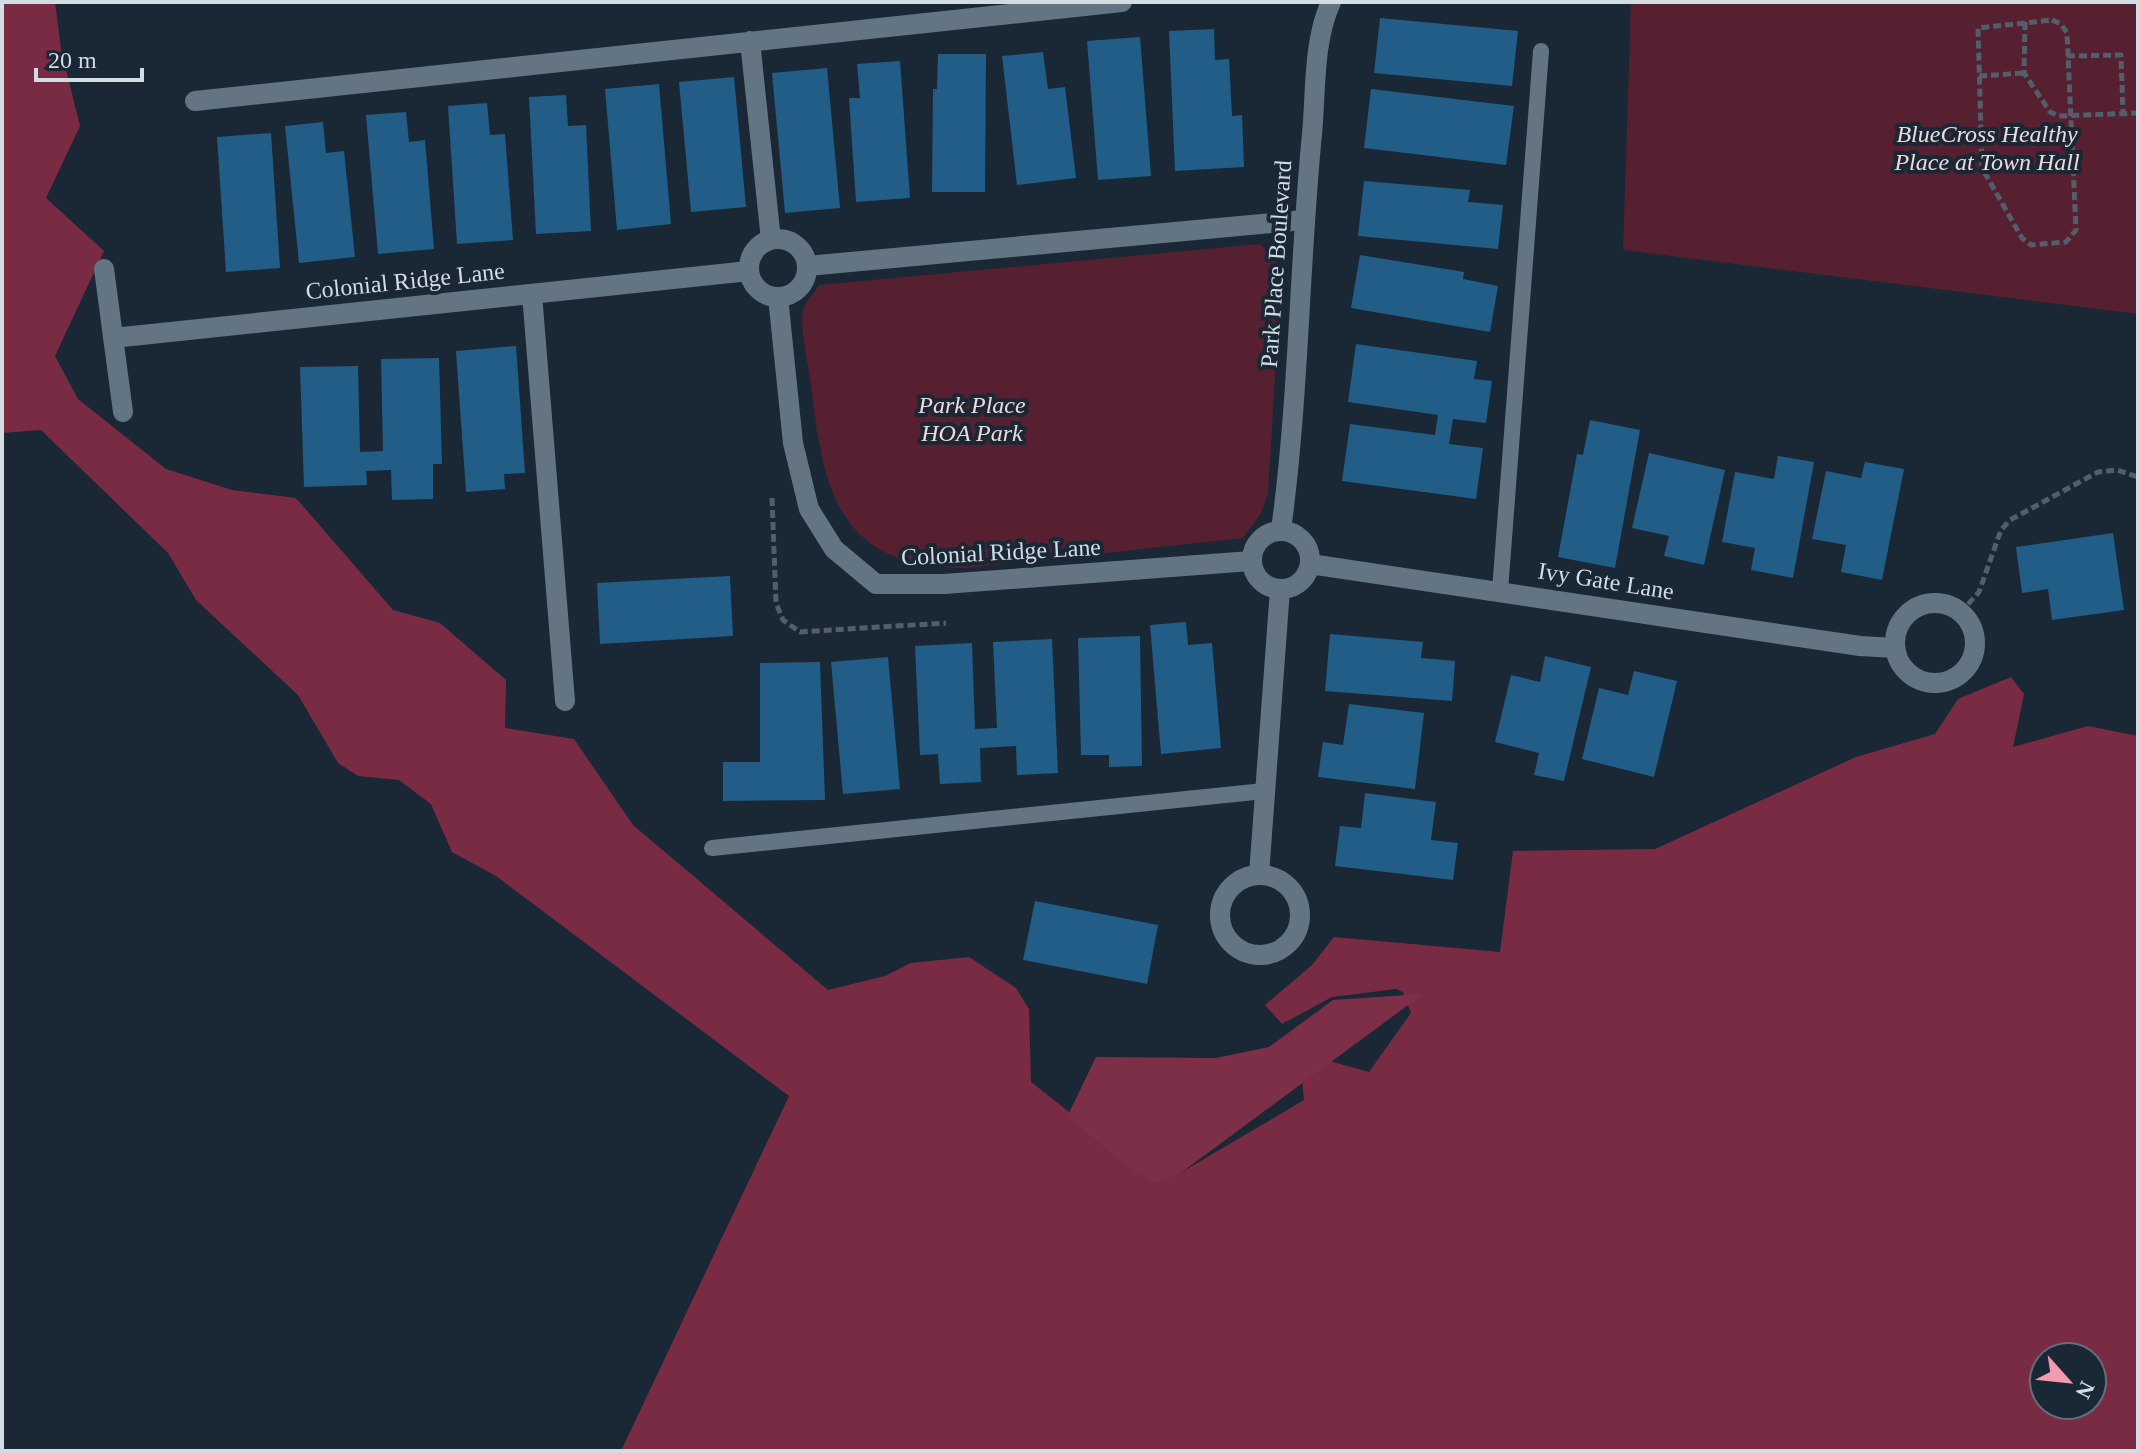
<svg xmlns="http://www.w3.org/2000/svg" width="2140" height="1453" viewBox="0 0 2140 1453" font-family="'Times New Roman',serif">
<rect width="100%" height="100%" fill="#192834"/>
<!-- green -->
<path fill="#562030" d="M 1631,2 L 2138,2 L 2138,314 L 1623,250 Z
M 1260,244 L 1276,263 L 1281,277 L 1268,494 L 1261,513 L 1243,538 L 967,568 C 839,569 823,492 811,385 C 809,367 799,327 803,311 C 805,303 814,292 819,285 Z"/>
<!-- forest -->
<path fill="#7a2b44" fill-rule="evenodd" d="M 2,2 L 55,2 L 61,49 L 80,126 L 46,198 L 104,251 L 55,356 L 78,399 L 166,469 L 232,490 L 296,498 L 393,610 L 440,623 L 506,680 L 505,728 L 574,739 L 633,825 L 828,990 L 885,976 L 911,963 L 969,957 L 1016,988 L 1029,1009 L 1031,1082 L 1148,1174 L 1182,1172 L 1304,1100 L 1301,1069 L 1315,1057 L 1369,1072 L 1411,1013 L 1403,992 L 1396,989 L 1332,997 L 1282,1024 L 1265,1005 L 1312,965 L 1334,937 L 1500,952 L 1513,851 L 1655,849 L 1856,757 L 1935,734 L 1958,699 L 2011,677 L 2024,694 L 2013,747 L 2088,726 L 2138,736 L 2138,1451 L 621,1451 L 789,1096 L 496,876 L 452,852 L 431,804 L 399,780 L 358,776 L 338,763 L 298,695 L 196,600 L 168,553 L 41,430 L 2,433 ZM 2044,1357 L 2092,1357 L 2092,1405 L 2044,1405 Z"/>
<!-- water -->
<path fill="#7e2f48" d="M 1423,994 L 1182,1172 L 1155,1183 L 1136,1173 L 1067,1117 L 1096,1057 L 1216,1058 L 1269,1047 L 1333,1000 Z"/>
<!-- building -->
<path fill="#215d86" d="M 1380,18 L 1518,31 L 1512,86 L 1374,73 Z
M 1214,29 L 1215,60 L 1229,59 L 1232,116 L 1242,115 L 1244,167 L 1175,171 L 1169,31 Z
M 1140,37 L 1151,176 L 1098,180 L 1087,41 Z
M 1043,52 L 1048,89 L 1065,87 L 1076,178 L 1017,185 L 1002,56 Z
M 938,54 L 986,54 L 985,192 L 932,192 L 933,89 L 937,89 Z
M 900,61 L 910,198 L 856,202 L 849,98 L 860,98 L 857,64 Z
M 827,68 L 840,208 L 785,213 L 772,73 Z
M 734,77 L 746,207 L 691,212 L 679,82 Z
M 659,84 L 671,224 L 617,230 L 605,89 Z
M 1371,89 L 1514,106 L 1506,165 L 1364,148 Z
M 566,95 L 568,126 L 586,125 L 591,231 L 536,234 L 529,97 Z
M 487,103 L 490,135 L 505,134 L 513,240 L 457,244 L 448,106 Z
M 406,112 L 409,142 L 425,140 L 434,249 L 378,254 L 366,115 Z
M 323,122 L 326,153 L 344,151 L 355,257 L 299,263 L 285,126 Z
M 271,133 L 280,268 L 226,272 L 217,137 Z
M 1364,181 L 1470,190 L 1468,202 L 1503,205 L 1498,249 L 1358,236 Z
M 1360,255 L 1464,272 L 1463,279 L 1498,286 L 1490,332 L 1351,308 Z
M 1356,344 L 1477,361 L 1474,379 L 1492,381 L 1486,423 L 1453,419 L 1449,444 L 1483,448 L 1476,499 L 1342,481 L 1350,424 L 1435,435 L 1438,415 L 1348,402 Z
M 516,346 L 525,473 L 504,474 L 505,489 L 466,492 L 456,351 Z
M 439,358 L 442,464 L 433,464 L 433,499 L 392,500 L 391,470 L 366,471 L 367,485 L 304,487 L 300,367 L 358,366 L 360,452 L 383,451 L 381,359 Z
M 1590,420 L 1640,430 L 1615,568 L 1558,557 L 1577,454 L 1583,455 Z
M 1649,453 L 1725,470 L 1704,565 L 1664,556 L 1669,536 L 1632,528 Z
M 1778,456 L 1814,462 L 1793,578 L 1751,570 L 1755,548 L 1722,542 L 1735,472 L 1774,479 Z
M 1865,462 L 1904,469 L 1882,580 L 1841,572 L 1846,545 L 1812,539 L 1826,471 L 1861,478 Z
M 2113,533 L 2124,610 L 2052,620 L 2048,589 L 2022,593 L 2016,547 Z
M 730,576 L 733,636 L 600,644 L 597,583 Z
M 1186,622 L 1188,645 L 1212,643 L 1221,748 L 1161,754 L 1150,625 Z
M 1330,634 L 1423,642 L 1421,658 L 1455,661 L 1452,701 L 1325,691 Z
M 1140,636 L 1142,766 L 1109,767 L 1109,755 L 1081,755 L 1078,638 Z
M 1052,639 L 1058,773 L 1017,775 L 1016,746 L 980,748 L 981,782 L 940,784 L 938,754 L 920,755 L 915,646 L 972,643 L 975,729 L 997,728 L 993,642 Z
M 1545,656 L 1591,667 L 1564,781 L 1534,775 L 1539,753 L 1495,742 L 1511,675 L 1540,682 Z
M 888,657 L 900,789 L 843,794 L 831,662 Z
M 820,662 L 825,800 L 723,801 L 723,762 L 760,762 L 760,663 Z
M 1634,671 L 1677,681 L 1654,777 L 1582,759 L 1599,688 L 1628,695 Z
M 1349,704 L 1424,713 L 1415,789 L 1318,777 L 1323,742 L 1343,745 Z
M 1365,793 L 1436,802 L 1431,840 L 1458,843 L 1453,880 L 1335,866 L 1340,826 L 1361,828 Z
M 1035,901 L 1158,925 L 1147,984 L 1023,960 Z"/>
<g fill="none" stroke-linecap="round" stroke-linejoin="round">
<!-- path -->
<path stroke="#525f6a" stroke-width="5" stroke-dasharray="8 4" stroke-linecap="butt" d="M 2052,20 L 2061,24 L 2067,33 L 2076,230 L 2066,242 L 2031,245 L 2022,238 L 1982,168 L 1978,28 Z
M 2025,22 L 2024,73 L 2050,112 L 2059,116 L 2138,113
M 2067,56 L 2121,55 L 2123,113
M 1979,76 L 2024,73
M 772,498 L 776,603 L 783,620 L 800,632 L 946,623
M 1960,613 L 1979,592 L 2001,530 L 2010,520 L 2098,472 L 2117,470 L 2138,477"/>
<!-- service -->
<path stroke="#637583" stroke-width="16" d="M 1500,591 L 1541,51
M 712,848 L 1264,791"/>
<!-- minor -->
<path stroke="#637583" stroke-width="20" d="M 750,41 L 771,240
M 195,101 L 1122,2
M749 268a29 29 0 1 1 58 0a29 29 0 1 1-58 0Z
M 807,266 L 1304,220
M 104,269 L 123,412
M 532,294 L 565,701
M 778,297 L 793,443 L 809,509 L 834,549 L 876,584 L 944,584 L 1251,561
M 113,338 L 749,271
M 1281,530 C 1299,399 1299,266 1312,134 C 1316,92 1313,41 1331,2
M1252 560a29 29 0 1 1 58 0a29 29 0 1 1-58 0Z
M 1310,564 L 1860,646 L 1895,648
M1895 643a40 40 0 1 1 80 0a40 40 0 1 1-80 0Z
M 1259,875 L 1280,589
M1220 915a40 40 0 1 1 80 0a40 40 0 1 1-80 0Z"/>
</g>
<g text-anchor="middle" stroke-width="8" stroke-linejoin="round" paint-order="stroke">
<!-- park labels -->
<g font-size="24" font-style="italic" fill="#f1d8dd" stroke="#192834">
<text x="1987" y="142">BlueCross Healthy<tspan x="1987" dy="28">Place at Town Hall</tspan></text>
<text x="972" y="413">Park Place<tspan x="972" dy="28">HOA Park</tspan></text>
</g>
<!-- street labels -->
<g font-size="24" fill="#d2dce3" stroke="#192834">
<text transform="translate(1276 264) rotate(-86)" y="8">Park Place Boulevard</text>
<text transform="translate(405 281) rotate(-6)" y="8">Colonial Ridge Lane</text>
<text transform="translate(1001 552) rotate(-3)" y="8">Colonial Ridge Lane</text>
<text transform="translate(1606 581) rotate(9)" y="8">Ivy Gate Lane</text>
</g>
</g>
<!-- border -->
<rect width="2140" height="1453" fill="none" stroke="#d2dce3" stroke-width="8"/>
<!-- north arrow -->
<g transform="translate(2068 1381) rotate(117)"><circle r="38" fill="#192834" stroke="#63707a" stroke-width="2"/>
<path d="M0-6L14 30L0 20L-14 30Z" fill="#f29ab0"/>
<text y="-12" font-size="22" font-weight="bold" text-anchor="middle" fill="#d2dce3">N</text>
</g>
<!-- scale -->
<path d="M36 68v12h106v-12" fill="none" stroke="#d2dce3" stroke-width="4"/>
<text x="48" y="68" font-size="24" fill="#d2dce3" stroke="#192834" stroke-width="6" paint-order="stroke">20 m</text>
</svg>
